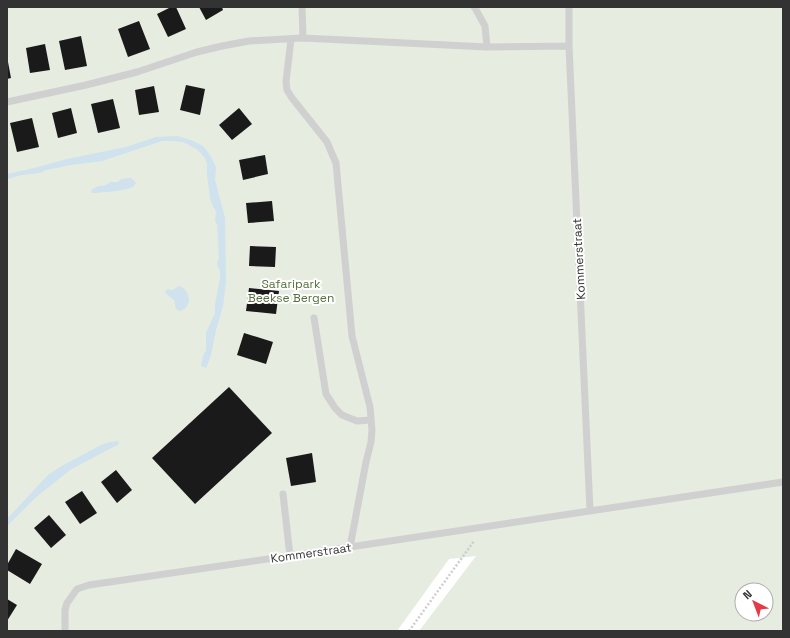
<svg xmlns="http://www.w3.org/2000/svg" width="790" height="638" viewBox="0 0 790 638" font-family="'Space Grotesk',sans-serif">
<rect width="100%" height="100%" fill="#fff"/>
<!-- green -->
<path fill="#e6ecdf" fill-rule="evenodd" d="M 7,7 L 783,7 L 783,631 L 419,631 L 476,556 L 449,559 L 397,631 L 7,631 ZM 742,590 L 766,590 L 766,614 L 742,614 Z"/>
<!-- water -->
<path fill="#cfe2ee" d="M 177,136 L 191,140 L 203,146 L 210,155 L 216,167 L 215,180 L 225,218 L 226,283 L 223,306 L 216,330 L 211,355 L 206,368 L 201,366 L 203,356 L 206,350 L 206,333 L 215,313 L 215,304 L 220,278 L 220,271 L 217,264 L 219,257 L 217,224 L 215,221 L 216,213 L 215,209 L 213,207 L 210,198 L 207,175 L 207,164 L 205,158 L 198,150 L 183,142 L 173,141 L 162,141 L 102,161 L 71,165 L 46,170 L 40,173 L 21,175 L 7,179 L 7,174 L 34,168 L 67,159 L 126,147 L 156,137 Z
M 131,178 L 136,183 L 133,187 C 119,192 107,192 92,193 L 91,191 C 93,188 100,185 104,186 L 111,182 L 118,182 L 121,179 Z
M 179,286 C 191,290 193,307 180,311 C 174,310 176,305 174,300 L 165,293 L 167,289 L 173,290 Z
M 117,441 L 119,442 L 118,445 L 113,447 L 70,470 L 35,498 L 7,526 L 7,519 L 48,475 L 60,467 L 101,445 L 110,442 Z"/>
<!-- building -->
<path fill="#1a1a1a" d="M 171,7 L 176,7 L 186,29 L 168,37 L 157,14 Z
M 199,7 L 222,7 L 223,10 L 206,20 Z
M 139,21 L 150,49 L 128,57 L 118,29 Z
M 81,36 L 87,66 L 65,70 L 59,41 Z
M 45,44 L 50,70 L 30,73 L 26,48 Z
M 7,62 L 8,62 L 11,78 L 7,79 Z
M 186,85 L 205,89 L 200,115 L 180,110 Z
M 154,86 L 159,112 L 139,115 L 135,90 Z
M 113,99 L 120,128 L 98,133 L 91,104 Z
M 71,108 L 77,133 L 58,138 L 52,113 Z
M 239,108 L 252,124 L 232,140 L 219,125 Z
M 32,118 L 39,147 L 17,152 L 10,123 Z
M 265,155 L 268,174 L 243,180 L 239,160 Z
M 272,201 L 274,221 L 248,223 L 246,203 Z
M 250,246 L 276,247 L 275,267 L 249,266 Z
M 249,288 L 279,291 L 276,314 L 246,311 Z
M 244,333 L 273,342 L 266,364 L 237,355 Z
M 229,387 L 272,433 L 195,504 L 152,458 Z
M 312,453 L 316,482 L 291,486 L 286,458 Z
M 116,470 L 132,490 L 117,503 L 101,482 Z
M 82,491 L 97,513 L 80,524 L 65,502 Z
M 49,515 L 66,535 L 51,548 L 34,528 Z
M 16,549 L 42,564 L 30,584 L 7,570 L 7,565 Z
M 7,599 L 17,605 L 7,621 Z"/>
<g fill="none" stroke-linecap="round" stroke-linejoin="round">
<!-- path -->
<path stroke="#cdcdcd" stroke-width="2.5" stroke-dasharray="2 2" stroke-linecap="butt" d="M 409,631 L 474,541"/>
<!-- lane -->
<path stroke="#d0d0d0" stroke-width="7" d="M 302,7 L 303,38
M 474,7 L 475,8 L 485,26 L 487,47
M 569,7 L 569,46 L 590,511
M 291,39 L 286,82 L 287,90 L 292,98 L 327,142 L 336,163 L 352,336 L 370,407 L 372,430 L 371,442 L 366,462 L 350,547
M 7,102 L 86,85 L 137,72 L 197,52 L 222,46 L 249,41 L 303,38 L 487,47 L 569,46
M 314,318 L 326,394 L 335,408 L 342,415 L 357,421 L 371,420
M 283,494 L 290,556
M 65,631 L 65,610 L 67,603 L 77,589 L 89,585 L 350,547 L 783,482"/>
</g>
<g text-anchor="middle" stroke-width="4" stroke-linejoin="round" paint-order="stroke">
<!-- street labels -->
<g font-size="12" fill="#333" stroke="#fff">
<text transform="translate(579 259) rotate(-93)" y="4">Kommerstraat</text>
<text transform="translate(311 553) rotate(-8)" y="4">Kommerstraat</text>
</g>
<!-- park labels -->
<g font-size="12" fill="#56703f" stroke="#fff">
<text x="291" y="288">Safaripark<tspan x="291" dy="14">Beekse Bergen</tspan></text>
</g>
</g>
<!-- border -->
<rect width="790" height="638" fill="none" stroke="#333333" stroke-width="16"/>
<!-- north arrow -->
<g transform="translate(754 602) rotate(318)"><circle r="19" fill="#ffffff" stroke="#adadad"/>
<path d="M0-3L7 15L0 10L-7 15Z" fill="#e63946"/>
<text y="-6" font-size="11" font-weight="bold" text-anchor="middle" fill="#333333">N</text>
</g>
</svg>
